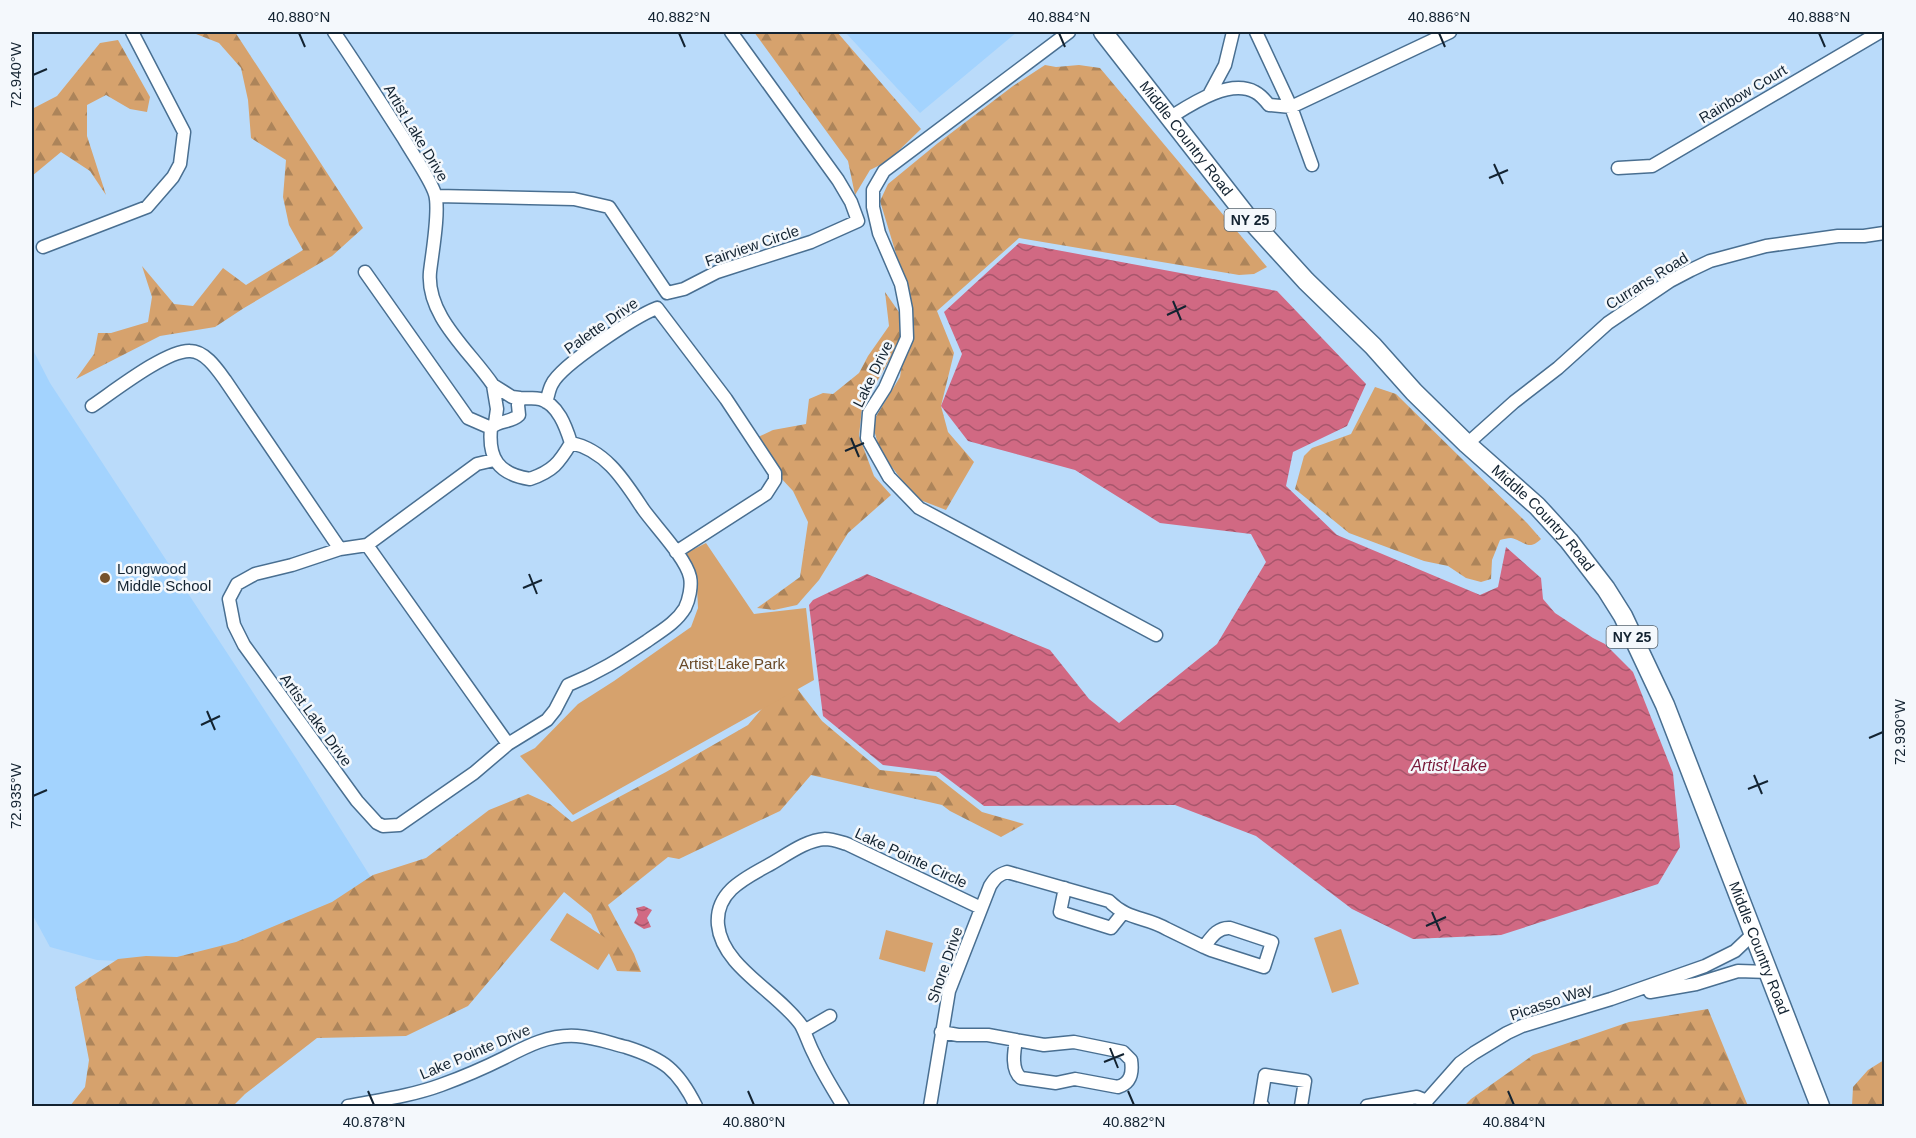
<svg xmlns="http://www.w3.org/2000/svg" width="1916" height="1138" viewBox="0 0 1916 1138" font-family="Arial,sans-serif">
<defs>
<pattern id="forest-firs" width="22" height="20" patternUnits="userSpaceOnUse" patternTransform="scale(1.5)"><rect width="22" height="20" fill="#d6a26d"/><path d="M5 1l3.5 6h-7zM16 11l3.5 6h-7z" fill="#ac845a"/></pattern>
<pattern id="water-waves" width="16" height="10" patternUnits="userSpaceOnUse" patternTransform="scale(1.5)"><rect width="16" height="10" fill="#d16983"/><path d="M0 5q4-4 8 0t8 0" fill="none" stroke="#a8566c"/></pattern>
</defs>
<rect width="100%" height="100%" fill="#badbfa"/>
<!-- built -->
<path fill="#a3d3fe" d="M 845,32 L 1017,32 L 920,113 Z
M 32,348 L 50,383 L 296,758 L 394,914 L 397,940 L 137,962 L 97,960 L 50,947 L 32,914 Z"/>
<!-- forest -->
<path fill="url(#forest-firs)" d="M 191,32 L 235,32 L 363,228 L 332,256 L 244,308 L 215,327 L 160,336 L 76,379 L 94,354 L 98,333 L 111,333 L 148,322 L 152,297 L 142,266 L 174,304 L 193,306 L 223,268 L 246,285 L 303,250 L 289,225 L 283,197 L 286,160 L 251,138 L 248,100 L 241,68 L 219,43 Z
M 754,32 L 837,32 L 921,129 L 888,161 L 870,170 L 855,195 L 848,161 Z
M 118,40 L 150,97 L 147,112 L 130,109 L 106,95 L 87,105 L 87,136 L 106,195 L 90,171 L 61,152 L 32,176 L 32,109 L 57,96 L 100,43 Z
M 1045,65 L 1056,67 L 1079,65 L 1100,68 L 1267,267 L 1254,274 L 1239,275 L 1019,238 L 937,311 L 954,353 L 941,406 L 948,432 L 974,462 L 946,510 L 915,498 L 880,451 L 872,423 L 900,377 L 911,303 L 880,201 L 888,184 L 938,143 L 1013,86 Z
M 885,292 L 901,315 L 900,341 L 862,408 L 859,436 L 874,476 L 891,495 L 848,533 L 819,580 L 797,605 L 774,610 L 757,608 L 800,577 L 808,522 L 793,491 L 779,476 L 758,437 L 773,430 L 806,424 L 809,399 L 823,393 L 833,394 L 859,373 L 868,356 L 889,326 Z
M 1375,387 L 1396,394 L 1527,523 L 1541,539 C 1528,552 1523,540 1511,538 C 1507,538 1504,539 1500,540 L 1492,560 L 1491,579 L 1481,582 L 1466,578 L 1448,566 L 1424,561 L 1349,533 L 1295,489 L 1304,456 L 1312,448 L 1351,434 Z
M 796,687 L 822,721 L 880,770 L 936,776 L 982,812 L 1024,824 L 1001,837 L 950,811 L 942,805 L 811,775 L 780,811 L 679,859 L 668,857 L 608,905 L 634,954 L 641,972 L 617,971 L 591,914 L 564,892 L 468,1006 L 406,1036 L 317,1038 L 245,1094 L 233,1106 L 70,1106 L 85,1087 L 89,1060 L 75,987 L 118,959 L 146,956 L 177,957 L 236,942 L 332,902 L 373,875 L 426,858 L 489,810 L 528,794 L 550,804 L 572,822 L 666,772 L 748,725 L 777,691 Z
M 1708,1009 L 1748,1106 L 1464,1106 L 1471,1099 L 1533,1055 L 1629,1022 Z
M 1884,1060 L 1884,1106 L 1852,1106 L 1853,1087 L 1868,1070 Z"/>
<!-- green -->
<path fill="#d6a26d" d="M 706,543 L 754,614 L 806,608 L 814,680 L 573,815 L 520,756 L 535,748 L 578,704 L 614,681 L 691,627 L 698,608 L 697,587 L 684,554 Z
M 567,913 L 615,944 L 598,970 L 550,940 Z
M 1341,929 L 1359,984 L 1332,993 L 1314,938 Z
M 886,930 L 933,943 L 925,972 L 879,959 Z"/>
<!-- water -->
<path fill="url(#water-waves)" d="M 1019,243 L 1277,291 L 1366,384 L 1347,426 L 1293,452 L 1286,486 L 1337,535 L 1480,595 L 1498,587 L 1506,547 L 1541,578 L 1543,599 L 1555,613 L 1593,638 L 1605,644 L 1633,672 L 1673,773 L 1680,847 L 1658,884 L 1501,935 L 1413,939 L 1352,909 L 1256,836 L 1175,805 L 984,806 L 939,772 L 883,765 L 823,716 L 809,605 L 813,600 L 867,574 L 1050,650 L 1089,699 L 1119,723 L 1217,644 L 1266,562 L 1251,534 L 1160,523 L 1075,470 L 968,441 L 941,406 L 962,354 L 944,312 Z
M 644,906 L 652,910 L 647,918 L 651,927 L 644,929 L 634,923 L 638,915 L 636,908 Z"/>
<g fill="none" stroke-linecap="round" stroke-linejoin="round">
<!-- minor casing -->
<g stroke="#496f91" stroke-width="15">
<path id="minor" d="M 334,32 C 358,67 381,103 404,139 C 412,153 431,180 435,194 C 440,210 432,254 430,272 C 426,316 470,351 493,385
M 1069,32 L 884,171 L 873,190 L 873,207 L 879,233 L 901,284 L 906,309 L 907,338 L 885,388 L 869,413 L 867,438 L 889,477 L 919,508 L 1156,635
M 1256,32 L 1291,107 L 1312,165
M 1210,93 L 1225,65 L 1233,32
M 1169,118 C 1190,105 1229,78 1255,92 C 1261,95 1265,100 1269,105 L 1291,107 L 1450,32
M 1618,168 L 1652,166 L 1880,32
M 436,196 L 574,199 L 609,207 L 667,293 L 684,289 L 717,272 L 811,242 L 858,221 L 851,202 L 838,180 L 731,32
M 43,247 L 147,207 L 173,177 L 180,164 L 184,132 L 132,32
M 365,272 L 468,418 L 491,428
M 520,398 C 526,398 534,398 540,399 C 558,404 566,427 571,443 C 559,463 553,471 530,479 C 498,474 488,458 491,428 C 498,420 511,423 519,415 L 518,405 Z
M 546,402 C 548,397 549,389 552,384 C 561,365 636,316 657,308 L 726,399 L 775,473 L 775,480 L 766,494 L 676,552
M 92,406 C 113,392 166,350 190,351 C 205,351 217,369 225,380 L 340,549
M 495,423 L 497,409 L 493,385 L 512,397 L 520,398
M 1467,444 L 1514,402 L 1558,368 L 1608,323 L 1670,281 L 1691,270 L 1710,261 L 1766,246 L 1838,236 L 1864,236 L 1884,233
M 494,460 L 477,464 L 367,545 L 340,549 L 292,565 L 255,574 L 237,584 L 229,599 L 234,625 L 244,645 L 357,801 L 377,823 L 383,826 L 399,825 L 474,773 L 508,744 L 547,720 L 555,710 L 568,685 C 598,673 620,659 647,641 C 661,631 676,623 685,608 C 689,600 692,586 690,577 C 686,558 655,526 643,509 C 625,482 606,450 571,443
M 367,545 L 508,744
M 1065,888 L 1060,912 L 1111,928 L 1123,913
M 1650,992 L 1696,984 L 1738,971 L 1769,972
M 804,1031 L 830,1016
M 941,1032 L 958,1035 L 988,1035 L 1044,1045 L 1074,1042 L 1123,1052 L 1131,1060 C 1133,1073 1131,1083 1118,1087 L 1075,1079 L 1056,1083 L 1021,1078 C 1011,1070 1014,1052 1016,1040
M 348,1106 C 379,1100 411,1096 441,1085 C 463,1077 484,1068 504,1058 C 527,1046 550,1034 577,1036 C 594,1037 610,1043 626,1047 C 664,1059 678,1070 696,1106
M 843,1106 C 833,1089 822,1072 814,1054 C 809,1045 806,1034 801,1025 C 778,992 722,967 718,925 C 715,893 743,879 767,866 C 784,857 805,840 825,839 C 833,839 840,842 847,844 L 981,908
M 930,1106 L 949,991 L 990,886 C 995,878 998,875 1007,872 L 1109,901 C 1129,921 1145,916 1167,929 L 1204,947 L 1211,950 L 1264,967 L 1272,942 L 1230,928 C 1217,927 1211,938 1204,947
M 1263,1106 L 1260,1106 L 1265,1075 L 1305,1081 L 1301,1106
M 1367,1106 L 1417,1097 L 1427,1101
M 1422,1106 L 1460,1063 L 1474,1053 L 1507,1033 L 1522,1026 L 1611,999 L 1705,966 L 1735,951 L 1754,933"/>
</g>
<!-- primary casing -->
<g stroke="#496f91" stroke-width="21">
<g id="primary">
<path id="s1" d="M 1103,32 L 1245,214 L 1306,281 L 1373,346 L 1414,392 L 1467,444 L 1537,506 L 1569,541 L 1606,589 L 1623,616 L 1665,705 L 1820,1106"/>
</g>
</g>
<!-- minor -->
<use href="#minor" stroke="#fff" stroke-width="12"/>
<!-- primary -->
<use href="#primary" stroke="#fff" stroke-width="18"/>
</g>
<!-- ticks -->
<path fill="none" stroke="#132331" stroke-width="2" d="M 299,33 L 305,47M 679,33 L 685,47M 1059,33 L 1065,47M 1439,33 L 1445,47M 1819,33 L 1825,47M 33,75 L 47,69M 1494,164 L 1503,184M 1489,178 L 1508,170M 1173,301 L 1181,320M 1167,315 L 1186,306M 851,438 L 859,457M 845,451 L 864,443M 529,574 L 537,594M 523,588 L 542,580M 207,711 L 215,730M 201,725 L 220,716M 1869,738 L 1883,732M 1754,775 L 1762,794M 1748,789 L 1768,781M 33,796 L 47,790M 1432,912 L 1440,931M 1426,926 L 1446,917M 1110,1048 L 1118,1068M 1104,1062 L 1124,1054M 368,1091 L 374,1105M 748,1091 L 754,1105M 1128,1091 L 1134,1105M 1508,1091 L 1514,1105"/>
<!-- markers -->
<circle fill="#75512b" stroke="#f4f8fc" stroke-width="2" cx="105" cy="578" r="6"/>
<g text-anchor="middle" stroke-width="5" stroke-linejoin="round" paint-order="stroke">
<!-- shield labels -->
<g fill="#f4f8fc" stroke="#56636e" stroke-width="1.5">
<rect x="1224.5" y="209" width="51" height="22" rx="4.5"/>
<rect x="1606.5" y="626" width="51" height="22" rx="4.5"/>
</g>
<g font-size="14" font-weight="bold" fill="#132331">
<text x="1250" y="225">NY 25</text>
<text x="1632" y="642">NY 25</text>
</g>
<!-- street labels -->
<g font-size="15" fill="#132331" stroke="#f4f8fc">
<text transform="translate(1743 94) rotate(-31)" y="5">Rainbow Court</text>
<text transform="translate(416 133) rotate(59)" y="5">Artist Lake Drive</text>
<text dy="5" stroke="none"><textPath href="#s1" startOffset="135">Middle Country Road</textPath></text>
<text transform="translate(752 246) rotate(-19)" y="5">Fairview Circle</text>
<text transform="translate(1647 281) rotate(-32)" y="5">Currans Road</text>
<text transform="translate(601 326) rotate(-35)" y="5">Palette Drive</text>
<text transform="translate(873 374) rotate(-64)" y="5">Lake Drive</text>
<text dy="5" stroke="none"><textPath href="#s1" startOffset="657">Middle Country Road</textPath></text>
<text transform="translate(316 720) rotate(54)" y="5">Artist Lake Drive</text>
<text transform="translate(911 858) rotate(25)" y="5">Lake Pointe Circle</text>
<text dy="5" stroke="none"><textPath href="#s1" startOffset="1143">Middle Country Road</textPath></text>
<text transform="translate(945 965) rotate(-71)" y="5">Shore Drive</text>
<text transform="translate(1551 1002) rotate(-19)" y="5">Picasso Way</text>
<text transform="translate(475 1052) rotate(-23)" y="5">Lake Pointe Drive</text>
</g>
<!-- poi labels -->
<g font-size="15" fill="#132331" stroke="#f4f8fc" text-anchor="start">
<text x="117" y="574">Longwood<tspan x="117" dy="17">Middle School</tspan></text>
</g>
<!-- park labels -->
<g font-size="15" fill="#674725" stroke="#f4f8fc">
<text x="732" y="669">Artist Lake Park</text>
</g>
<!-- water labels -->
<g font-size="16" font-style="italic" fill="#781839" stroke="#f4f8fc">
<text x="1449" y="771">Artist Lake</text>
</g>
</g>
<!-- border -->
<rect width="1916" height="1138" fill="none" stroke="#f4f8fc" stroke-width="66"/>
<rect x="33" y="33" width="1850" height="1072" fill="none" stroke="#132331" stroke-width="2"/>
<g font-size="15" text-anchor="middle" fill="#132331">
<text x="299" y="22">40.880°N</text>
<text x="679" y="22">40.882°N</text>
<text x="1059" y="22">40.884°N</text>
<text x="1439" y="22">40.886°N</text>
<text x="1819" y="22">40.888°N</text>
<text transform="translate(16 75) rotate(-90)" y="5">72.940°W</text>
<text transform="translate(1900 732) rotate(-90)" y="5">72.930°W</text>
<text transform="translate(16 796) rotate(-90)" y="5">72.935°W</text>
<text x="374" y="1127">40.878°N</text>
<text x="754" y="1127">40.880°N</text>
<text x="1134" y="1127">40.882°N</text>
<text x="1514" y="1127">40.884°N</text>
</g>
</svg>
